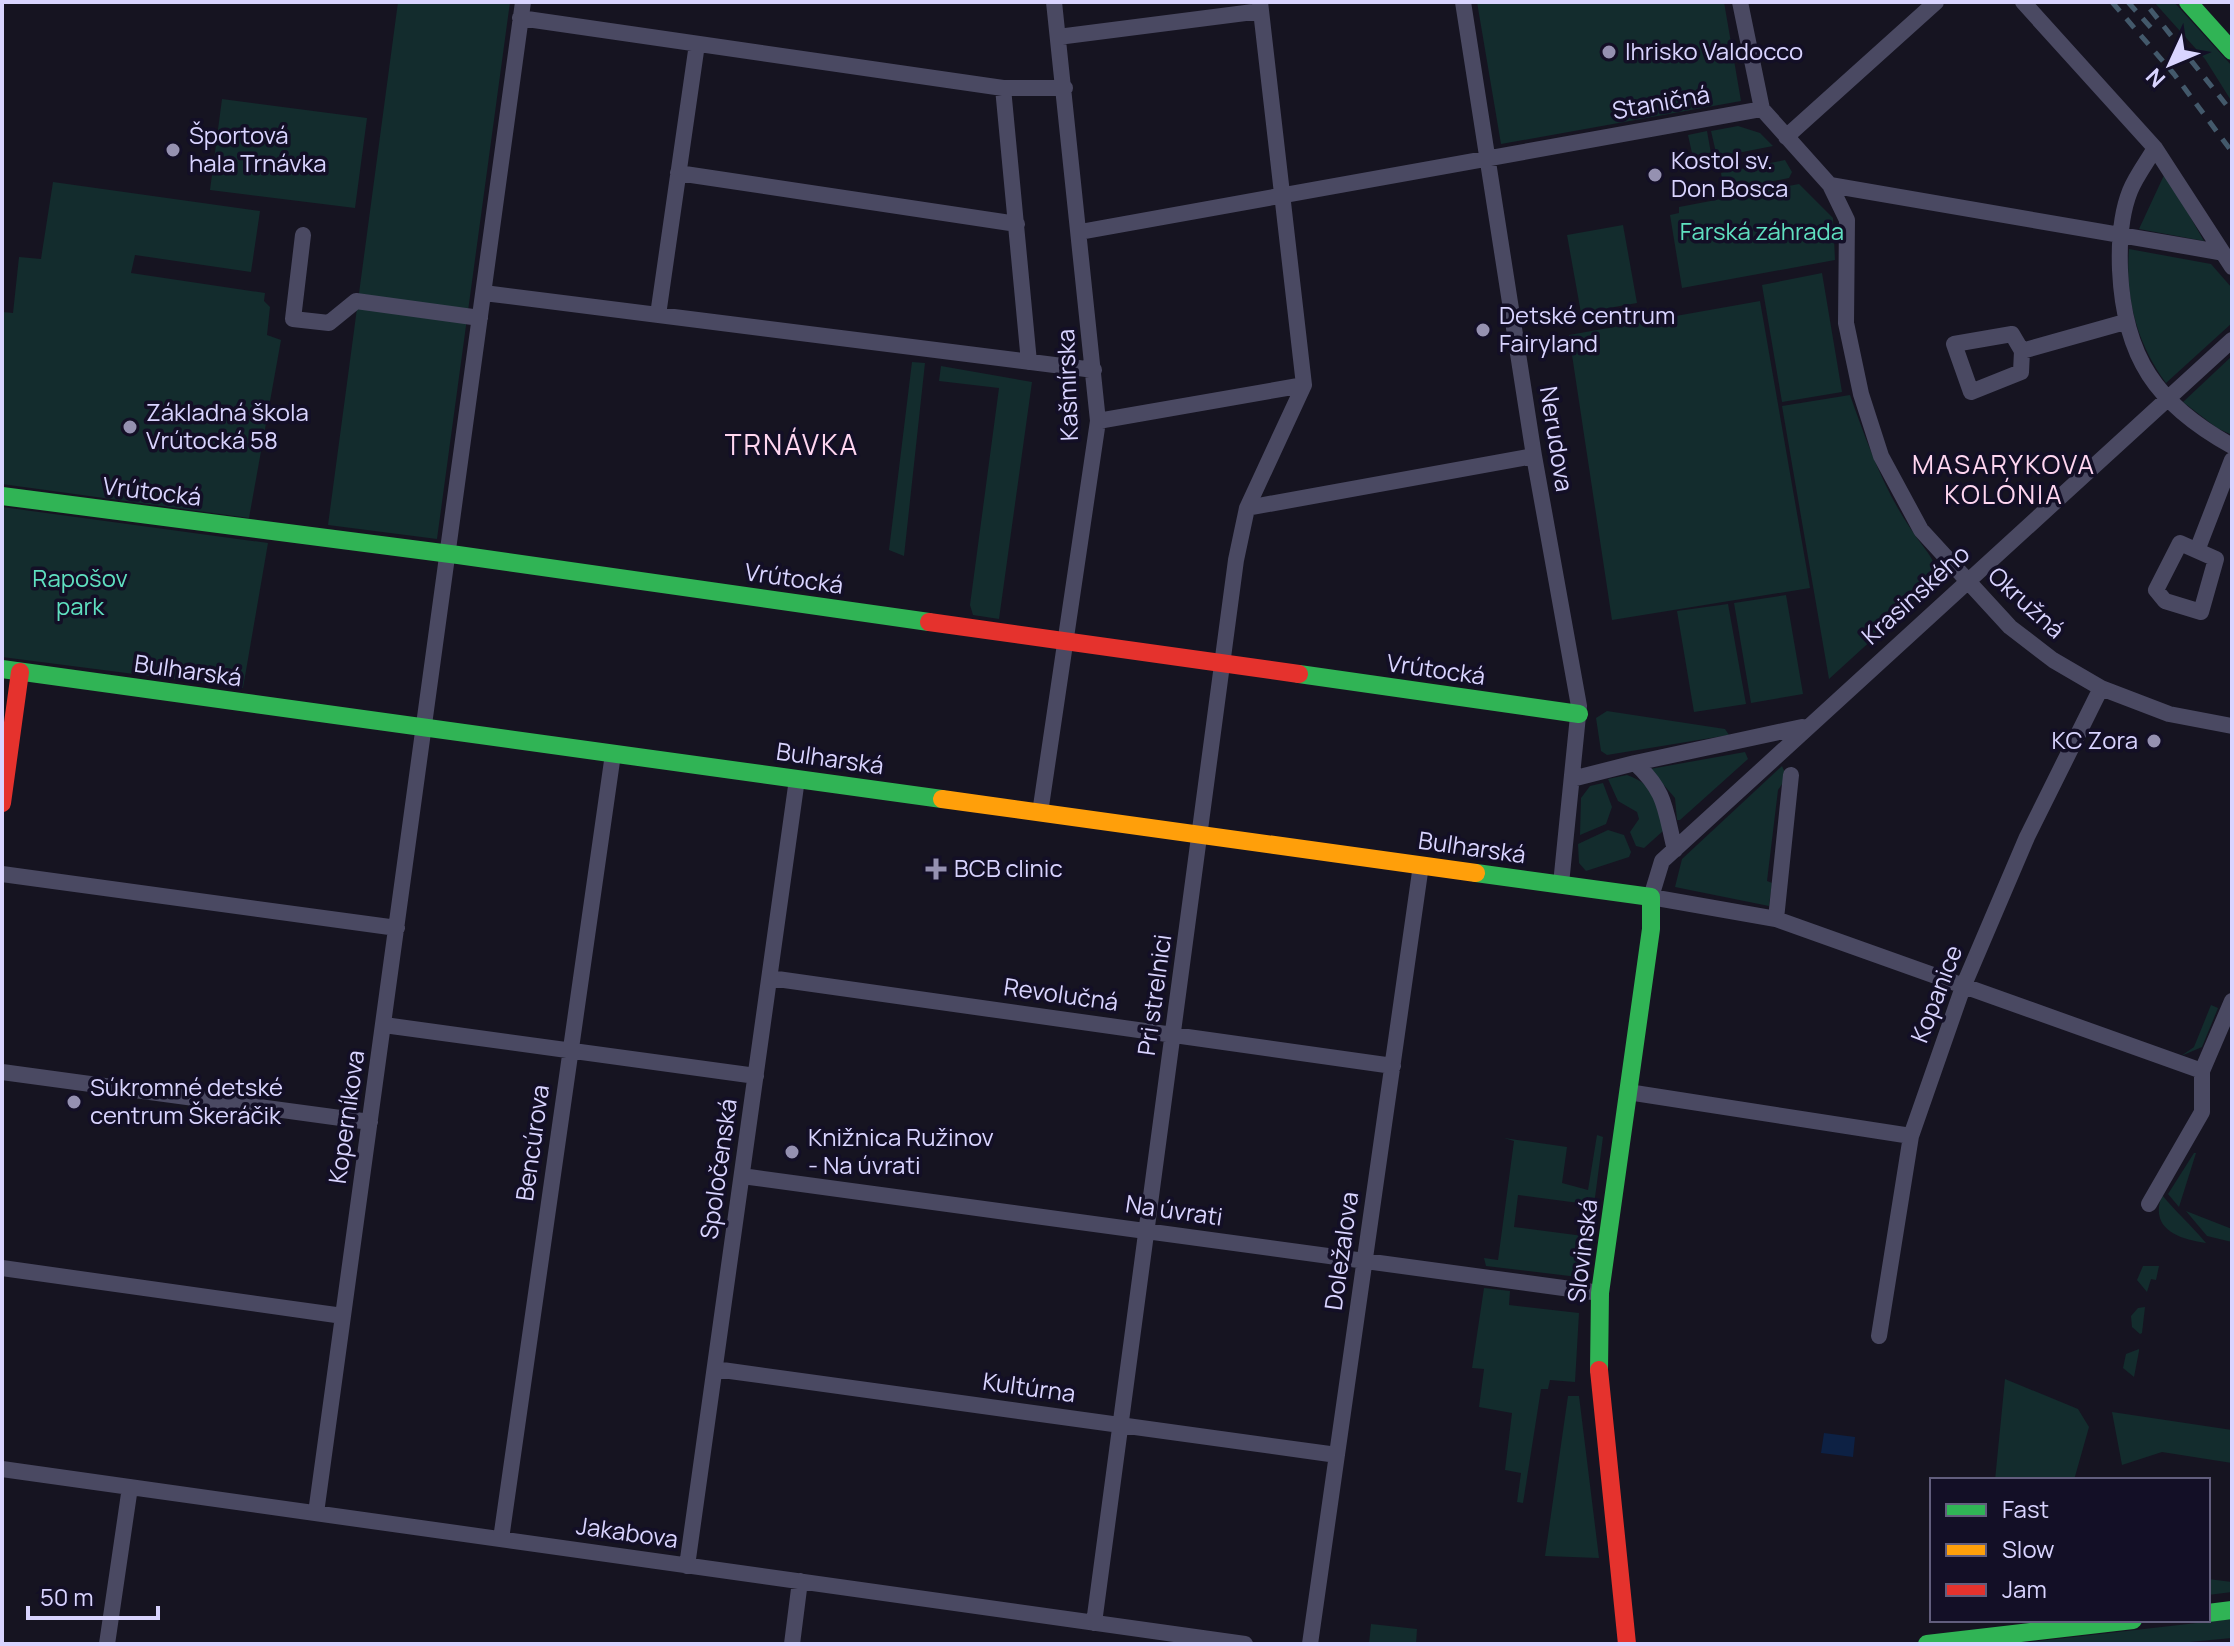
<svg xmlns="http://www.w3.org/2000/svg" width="2234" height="1646" viewBox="0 0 2234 1646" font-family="Manrope,sans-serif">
<rect width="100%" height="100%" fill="#161421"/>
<!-- green -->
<path fill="#132c2d" d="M 398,2 L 510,2 L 437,539 L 328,525 Z
M 1477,2 L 1724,2 L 1741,101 L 1501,144 Z
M 2154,2 L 2174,2 L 2232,66 L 2232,102 L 2205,59 Z
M 222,99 L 367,118 L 355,208 L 210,190 Z
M 1738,126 L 1760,133 L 1773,146 L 1717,157 L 1711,131 Z
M 1707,131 L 1712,159 L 1694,162 L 1688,135 Z
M 1785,160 L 1792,172 L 1789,178 L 1724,191 L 1721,173 Z
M 2165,173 L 2204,241 L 2139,229 Z
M 53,182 L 260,211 L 251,272 L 135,255 L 131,273 L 265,293 L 264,301 L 270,307 L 267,335 L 281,340 L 249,518 L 2,484 L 2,312 L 13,313 L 19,257 L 41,259 Z
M 1799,184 L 1833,218 L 1835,260 L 1682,288 L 1670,215 L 1679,213 L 1679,207 Z
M 1623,225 L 1637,303 L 1581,313 L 1567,235 Z
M 2129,249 L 2211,264 L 2232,288 L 2232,323 L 2166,383 C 2137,343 2125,299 2129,249 Z
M 1822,273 L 1842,392 L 1782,402 L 1762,285 Z
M 1760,301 L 1810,588 L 1612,620 L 1569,335 Z
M 2232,356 L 2232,435 L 2217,428 L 2183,402 Z
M 912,362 L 925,363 L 904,556 L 889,550 Z
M 941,366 L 1032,382 L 999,619 L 973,615 L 970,605 L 999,388 L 939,381 Z
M 1850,395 C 1869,449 1888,501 1923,546 C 1933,560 1940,568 1932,585 L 1829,679 L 1782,406 Z
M 2,507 L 268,543 L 243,688 L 2,657 Z
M 1786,595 L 1803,694 L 1751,703 L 1734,603 Z
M 1728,604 L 1746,704 L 1694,712 L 1677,611 Z
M 1607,711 L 1725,729 L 1729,735 L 1607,755 L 1601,751 L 1596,718 Z
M 1745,752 L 1748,759 L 1680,820 L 1677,820 L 1675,798 L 1650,769 Z
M 1782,766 L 1787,777 L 1778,790 L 1767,881 L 1772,883 L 1769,906 L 1675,887 L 1682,859 Z
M 1627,775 C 1656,785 1658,803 1663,831 L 1644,848 L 1636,846 L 1630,832 L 1639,819 L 1637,812 L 1618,801 L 1608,779 Z
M 1603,783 L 1612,807 L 1606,824 L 1580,835 L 1581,798 L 1590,786 Z
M 1608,830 L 1624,835 L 1631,852 L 1629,857 L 1586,871 L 1579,863 L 1578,844 Z
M 2211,1005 L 2218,1008 L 2202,1047 L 2181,1056 L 2194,1047 Z
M 1597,1135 L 1603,1137 L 1594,1205 L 1518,1195 L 1514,1227 L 1591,1237 L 1585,1274 L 1578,1277 L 1486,1266 L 1484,1258 L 1498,1260 L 1514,1141 L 1504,1138 L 1567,1147 L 1562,1183 L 1588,1190 Z
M 2194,1153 L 2196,1153 L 2179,1207 L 2168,1194 Z
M 2162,1195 C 2176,1212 2192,1226 2206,1243 C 2178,1239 2149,1229 2162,1195 Z
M 2186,1211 L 2232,1229 L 2232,1242 L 2207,1236 Z
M 2143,1266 L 2159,1266 L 2156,1280 L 2151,1279 L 2147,1292 L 2137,1280 Z
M 1484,1288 L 1510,1291 L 1509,1305 L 1579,1313 L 1575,1382 L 1550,1380 L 1548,1389 L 1541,1389 L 1523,1503 L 1517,1502 L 1521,1473 L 1505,1470 L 1512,1413 L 1479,1407 L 1484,1369 L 1472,1368 Z
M 2145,1307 L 2142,1333 L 2140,1334 L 2132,1327 L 2131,1316 L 2138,1308 Z
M 2139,1349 L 2139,1351 L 2134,1377 L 2123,1368 L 2126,1354 Z
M 2005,1379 L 2078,1409 L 2089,1427 L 2074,1480 L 1995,1480 Z
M 1568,1396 L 1579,1396 L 1599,1558 L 1545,1556 Z
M 2112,1412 L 2232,1430 L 2232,1463 L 2162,1452 L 2122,1465 Z
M 2208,1579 L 2232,1582 L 2232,1592 L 2208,1595 Z
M 2232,1619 L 2232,1638 L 2168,1644 L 2012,1644 Z
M 1371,1624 L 1417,1629 L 1416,1644 L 1369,1644 Z"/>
<!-- water -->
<path fill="#0d2144" d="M 1824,1433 L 1855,1437 L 1853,1457 L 1821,1453 Z"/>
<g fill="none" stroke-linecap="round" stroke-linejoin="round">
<!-- street -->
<path stroke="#4a4962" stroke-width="16" d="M 1260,2 L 1304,385
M 1463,2 L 1534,456 L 1579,706 L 1561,884
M 1740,2 L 1762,109 L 1830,185 L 2219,252
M 2023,2 L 2155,148 L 2232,267
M 520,18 L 1003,88 L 1065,88
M 1058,37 L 1261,11
M 1003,88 L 1029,362
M 1786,137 L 1936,2
M 2155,148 C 2147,162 2136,176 2130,191 C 2120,216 2119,244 2120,270 C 2124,357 2156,404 2232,446
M 678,173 L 1017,224
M 1830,185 L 1847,220 L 1846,323 L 1861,394 L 1881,456 L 1921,530 L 2010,627 L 2053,660 L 2101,688 L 2169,714 L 2232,726
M 1080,232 L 1762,109
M 303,235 L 293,319 L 329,323 L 356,301 L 480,318
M 484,293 L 1094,370
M 658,315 L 697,44
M 2022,351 L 2021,372 L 1971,392 L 1954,344 L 2012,334 L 2022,351 L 2125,322
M 1098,421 L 1304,385
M 1247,508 L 1534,456
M 2180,543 L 2216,559 L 2201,612 L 2165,601 L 2156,590 Z
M 2198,548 L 2232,460
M 1635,763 L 1802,727
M 1572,779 L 1635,763 C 1667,792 1665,811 1675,850
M 1040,813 L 1098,421 L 1054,2
M 2,874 L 397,928
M 1776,919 L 1791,775
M 770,978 L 1393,1066
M 384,1025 L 756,1076
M 2202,1071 L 1776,919 L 1651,897 L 1662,861 L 2232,340
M 2,1072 L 370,1122
M 1628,1092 L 1911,1136
M 742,1176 L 1600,1293
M 2149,1204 L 2202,1112 L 2202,1071 L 2232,1001
M 2,1268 L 343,1316
M 1879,1336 L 1911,1136 L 1963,987 L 2027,837 L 2101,688
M 715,1369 L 1337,1455
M 2,1469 L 1245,1644
M 316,1513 L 523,2
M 501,1539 L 613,754
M 687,1566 L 797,779
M 1094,1623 L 1236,560 L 1247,508 L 1304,385
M 107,1644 L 130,1487
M 792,1644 L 800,1581
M 1310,1644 L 1421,865"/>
<!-- fast -->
<path stroke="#30b455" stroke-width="18" d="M 2188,2 L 2232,51
M 2,496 L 458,555 L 929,622
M 2,669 L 942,799
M 1299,674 L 1579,714
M 1476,873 L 1651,897 L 1651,929 L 1600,1293 L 1599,1370
M 2208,1613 L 2232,1610
M 1927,1644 L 2133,1620"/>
<!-- slow -->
<path stroke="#ff9f0a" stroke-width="18" d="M 942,799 L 1476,873"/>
<!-- jam -->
<path stroke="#e5322d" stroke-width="18" d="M 929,622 L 1299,674
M 2,803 L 20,672
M 1599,1370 L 1627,1644"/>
<!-- rail -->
<path stroke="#43596b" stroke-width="5" stroke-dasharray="12 10" stroke-linecap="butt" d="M 2112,2 L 2174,74 L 2232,152
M 2128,2 L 2152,29
M 2150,9 L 2232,112"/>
</g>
<!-- markers -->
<g fill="#9591b1" stroke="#130f26" stroke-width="3">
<circle cx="1609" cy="52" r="8"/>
<circle cx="173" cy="150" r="8"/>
<circle cx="1655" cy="175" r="8"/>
<circle cx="1483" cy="330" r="8"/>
<circle cx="130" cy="427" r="8"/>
<circle cx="2154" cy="741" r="8"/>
<path d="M932 857h8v8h8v8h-8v8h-8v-8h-8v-8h8z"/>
<circle cx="74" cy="1102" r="8"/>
<circle cx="792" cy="1152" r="8"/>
</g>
<g text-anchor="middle" stroke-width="7" stroke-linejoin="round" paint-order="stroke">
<!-- poi labels -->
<g font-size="24" fill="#d9d4ff" stroke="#130f26" text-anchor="start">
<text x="1625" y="60">Ihrisko Valdocco</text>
<text x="189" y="144">Športová<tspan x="189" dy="28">hala Trnávka</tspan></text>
<text x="1671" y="169">Kostol sv.<tspan x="1671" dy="28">Don Bosca</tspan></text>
<text x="1499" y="324">Detské centrum<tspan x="1499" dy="28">Fairyland</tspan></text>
<text x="146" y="421">Základná škola<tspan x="146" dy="28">Vrútocká 58</tspan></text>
<text x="2138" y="749" text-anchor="end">KC Zora</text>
<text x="954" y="877">BCB clinic</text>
<text x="90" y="1096">Súkromné detské<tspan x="90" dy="28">centrum Škeráčik</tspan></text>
<text x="808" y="1146">Knižnica Ružinov<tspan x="808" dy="28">- Na úvrati</tspan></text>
</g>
<!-- street labels -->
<g font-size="24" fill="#d9d4ff" stroke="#130f26">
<text transform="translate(1661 103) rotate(-10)" y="8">Staničná</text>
<text transform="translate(1068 385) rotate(-92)" y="8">Kašmírska</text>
<text transform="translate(1556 439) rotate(81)" y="8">Nerudova</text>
<text transform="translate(152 492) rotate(7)" y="8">Vrútocká</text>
<text transform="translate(794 579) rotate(8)" y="8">Vrútocká</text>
<text transform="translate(1916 595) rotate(-42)" y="8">Krasinského</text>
<text transform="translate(2026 603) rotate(42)" y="8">Okružná</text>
<text transform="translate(1436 670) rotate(8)" y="8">Vrútocká</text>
<text transform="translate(188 671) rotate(8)" y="8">Bulharská</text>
<text transform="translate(830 759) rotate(8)" y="8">Bulharská</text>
<text transform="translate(1472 848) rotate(8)" y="8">Bulharská</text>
<text transform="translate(1937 994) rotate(-69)" y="8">Kopanice</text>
<text transform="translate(1061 995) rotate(8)" y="8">Revolučná</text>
<text transform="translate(1155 995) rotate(-82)" y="8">Pri strelnici</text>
<text transform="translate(347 1117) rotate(-82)" y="8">Koperníkova</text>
<text transform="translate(533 1143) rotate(-82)" y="8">Bencúrova</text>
<text transform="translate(719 1169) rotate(-82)" y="8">Spoločenská</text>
<text transform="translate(1174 1211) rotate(8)" y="8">Na úvrati</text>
<text transform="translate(1342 1251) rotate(-82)" y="8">Doležalova</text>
<text transform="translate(1583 1251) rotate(-83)" y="8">Slovinská</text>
<text transform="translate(1029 1388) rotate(8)" y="8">Kultúrna</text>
<text transform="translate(627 1533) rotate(8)" y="8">Jakabova</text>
</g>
<!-- park labels -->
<g font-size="24" fill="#5fe0c0" stroke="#130f26">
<text x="1762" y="240">Farská záhrada</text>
<text x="80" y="587">Rapošov<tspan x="80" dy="28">park</tspan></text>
</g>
<!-- neighbourhood labels -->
<g font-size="26" letter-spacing="2" fill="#ffd6f0" stroke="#130f26">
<text x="2004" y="474">MASARYKOVA<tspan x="2004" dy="30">KOLÓNIA</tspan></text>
</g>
<!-- quarter labels -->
<g font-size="28" letter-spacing="2" fill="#ffd6f0" stroke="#130f26">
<text x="792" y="455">TRNÁVKA</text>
</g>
</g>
<!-- border -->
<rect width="2234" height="1646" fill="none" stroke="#d9d4ff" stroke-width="8"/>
<!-- legend -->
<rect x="1930" y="1478" width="280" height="144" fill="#130f26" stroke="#625e7d" stroke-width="2"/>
<rect x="1946" y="1504" width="40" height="12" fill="#30b455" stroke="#625e7d" stroke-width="2"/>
<text x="2002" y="1518" font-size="24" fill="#d9d4ff">Fast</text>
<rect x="1946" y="1544" width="40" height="12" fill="#ff9f0a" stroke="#625e7d" stroke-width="2"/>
<text x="2002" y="1558" font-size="24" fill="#d9d4ff">Slow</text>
<rect x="1946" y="1584" width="40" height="12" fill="#e5322d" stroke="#625e7d" stroke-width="2"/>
<text x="2002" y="1598" font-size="24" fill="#d9d4ff">Jam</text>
<!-- north arrow -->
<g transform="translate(2170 64) rotate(226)" stroke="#130f26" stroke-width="6" paint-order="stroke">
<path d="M0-6L14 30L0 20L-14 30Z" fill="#d9d4ff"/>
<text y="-12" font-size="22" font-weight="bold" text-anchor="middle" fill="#d9d4ff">N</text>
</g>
<!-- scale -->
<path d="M28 1606v12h130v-12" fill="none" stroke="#d9d4ff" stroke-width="4"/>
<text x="40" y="1606" font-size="24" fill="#d9d4ff" stroke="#130f26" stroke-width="6" paint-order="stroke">50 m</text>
</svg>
